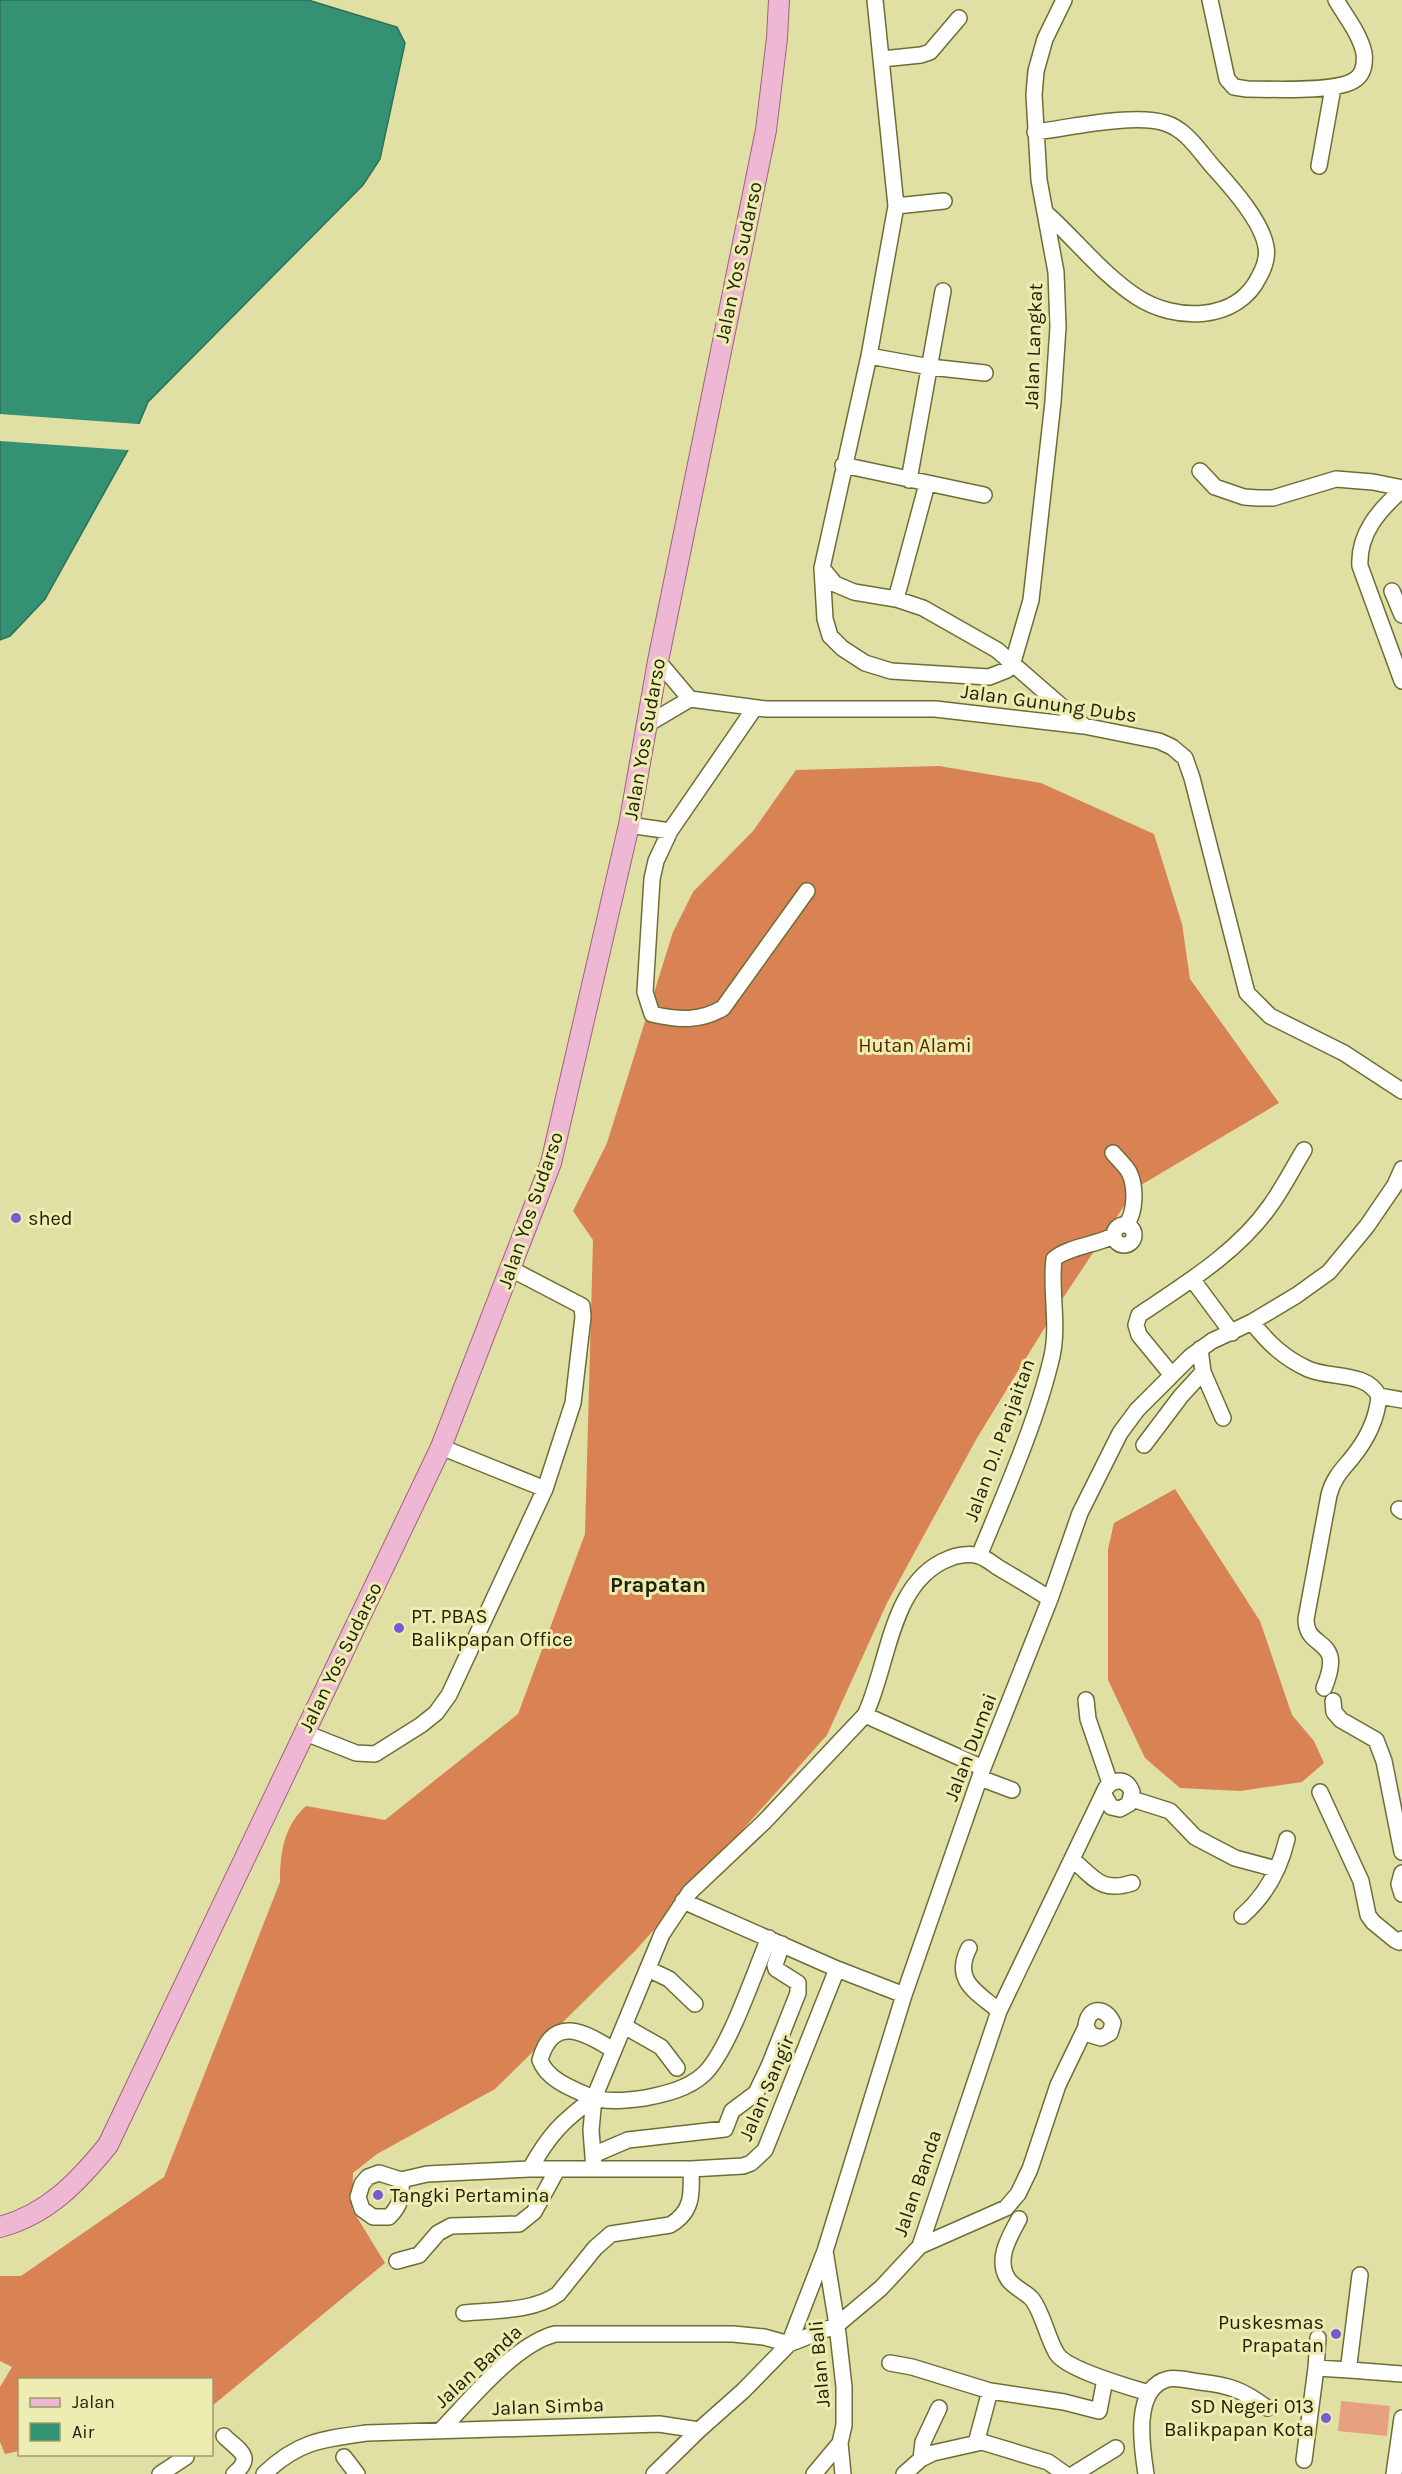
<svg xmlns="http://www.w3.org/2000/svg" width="1402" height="2474" viewBox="0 0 1402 2474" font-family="Karla,sans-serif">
<rect width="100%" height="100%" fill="#e0e0a4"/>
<!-- green -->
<path fill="#e6a27f" d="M 1341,2401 L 1390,2406 L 1387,2436 L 1338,2431 Z"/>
<!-- forest -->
<path fill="#d98254" d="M 939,766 L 1041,783 L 1154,834 L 1182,924 L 1190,979 L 1279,1103 L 1136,1188 L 1061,1301 L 977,1438 L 887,1603 L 827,1735 L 635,1951 L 495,2089 L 377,2154 L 353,2173 L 352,2209 L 385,2263 L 212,2406 L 212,2380 L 20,2380 L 19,2451 L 5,2454 L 0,2442 L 0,2387 L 12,2367 L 0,2361 L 0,2276 L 21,2276 L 164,2177 L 280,1882 C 280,1852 284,1826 306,1806 L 385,1820 L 518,1714 L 585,1534 L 593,1240 L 573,1211 L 607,1143 L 673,932 L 693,892 L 753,831 L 796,770 Z
M 1175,1489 L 1260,1621 L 1292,1715 L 1314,1741 L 1324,1763 L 1302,1782 L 1240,1791 L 1180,1788 L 1145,1758 L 1108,1680 L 1108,1549 L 1114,1523 Z"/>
<!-- water -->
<path fill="#359173" stroke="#2f6f53" stroke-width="1.5" d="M 0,0 L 308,0 L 397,27 L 405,43 L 380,159 L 363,185 L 148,402 L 128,450 L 45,599 L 10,636 L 0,640 Z"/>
<!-- pier -->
<path fill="#e0e0a4" d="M 0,414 L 138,424 L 141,424 L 131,450 L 127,450 L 0,441 Z"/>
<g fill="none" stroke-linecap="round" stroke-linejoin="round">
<!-- minor casing -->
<g stroke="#6e6d35" stroke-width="18">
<path id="minor" d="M 875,0 L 896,206 L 869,356 L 822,568 L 825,619 L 830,636 L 842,648 L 865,663 L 891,671 L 989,677 L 1007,670 L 1013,662 L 1031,600 L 1053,402 L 1058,327 L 1056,272 L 1039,180 L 1034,95 L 1036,71 L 1045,39 L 1064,0
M 1210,0 L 1227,79 L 1234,87 L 1247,89 C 1271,89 1339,93 1356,79 C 1364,73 1365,62 1364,53 C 1360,34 1346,17 1336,0
M 882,59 L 921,55 L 930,52 L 959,18
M 1035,132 C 1068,128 1135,113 1165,123 C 1186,129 1200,152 1214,168 C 1231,187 1262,221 1266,247 C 1268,257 1264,268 1259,277 C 1237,322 1175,322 1137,297 C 1103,275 1077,241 1047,214
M 1319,166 L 1333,88
M 896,206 L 944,201
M 869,356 L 930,367 L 985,373
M 843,465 L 984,495
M 1200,471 L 1215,487 L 1244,497 L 1258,498 L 1273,498 L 1336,479 L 1373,482 L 1402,488
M 909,480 L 943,291
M 1402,490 C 1379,510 1358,534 1360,566 L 1402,681
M 822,568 L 835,584 L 854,592 L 896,599 L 923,608 L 997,650 L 1084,726
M 1392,591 L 1402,615
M 896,599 L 927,484
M 658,661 L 690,699
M 690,699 L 766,709 L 935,709 L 1084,726 L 1159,741 L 1172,747 L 1185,758 L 1192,778 L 1247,993 L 1270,1016 L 1344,1053 L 1402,1091
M 754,709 L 670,831 L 656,861 L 652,879 L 645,992 L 652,1014 C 677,1020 700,1022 723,1008 L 807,891
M 646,725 L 690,699
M 629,825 L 670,831
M 1113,1153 C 1118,1159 1125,1165 1129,1172 C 1136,1186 1136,1212 1126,1225
M1114 1235a10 10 0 1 1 20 0a10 10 0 1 1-20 0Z
M 511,1269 L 582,1306 L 583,1317 L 573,1403 L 545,1489
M 1192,1279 L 1232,1333
M 1252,1322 C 1268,1343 1284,1358 1308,1369 C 1331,1379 1366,1371 1379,1396 C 1377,1420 1366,1441 1351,1459 C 1341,1471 1333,1479 1329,1495 L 1306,1619 C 1306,1652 1346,1635 1324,1688
M 1203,1372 L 1223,1418
M 1171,1374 L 1139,1335 L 1136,1325 L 1139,1315 C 1185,1284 1238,1252 1270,1206 C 1283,1188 1293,1168 1304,1150
M 1379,1396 L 1402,1400
M 1144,1445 L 1181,1396 L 1203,1372 L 1200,1349
M 1399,1509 L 1402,1511
M 979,1556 C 1005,1493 1037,1421 1052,1356 C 1059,1324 1050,1290 1054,1259 C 1067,1247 1096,1245 1113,1236
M 1086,1700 L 1088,1719 L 1110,1783
M 1333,1701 L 1334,1712 L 1341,1720 L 1376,1740 L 1384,1761 L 1402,1852
M 865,1715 C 889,1665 890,1582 948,1559 C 956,1555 971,1553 979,1556 C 986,1558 993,1564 999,1568 C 1016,1578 1033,1588 1050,1599
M 303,1732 L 356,1753 L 375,1754 L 421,1725 L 436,1713 L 449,1695 L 545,1489 L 441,1447
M 980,1778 L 1012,1790
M 1320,1792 L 1361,1881 L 1368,1915 L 1373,1922 L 1395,1940 L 1399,1942 L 1402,1939
M 1132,1799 L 1170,1811 L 1195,1837 L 1235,1858 L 1276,1869
M 1072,1859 C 1094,1878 1101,1893 1132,1883
M 1402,1873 L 1399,1884 L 1402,1894
M 683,1901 L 837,1969 L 904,1995
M 1242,1916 C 1265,1896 1280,1869 1287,1839
M 969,1948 C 952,1981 977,1992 999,2011
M 648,1969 L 669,1979 L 695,2004
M 624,2026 L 661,2047 L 677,2068
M 613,2050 C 585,2032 553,2014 540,2060 C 547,2080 573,2089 591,2097 C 606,2103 629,2100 645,2098 C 665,2094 688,2089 704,2074 C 729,2050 754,1973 769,1938
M 593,2155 L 628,2140 L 725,2129 L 732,2111 L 756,2093 L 769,2066 L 798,1993 L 798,1983 L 776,1969 L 775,1965 L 782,1944
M 530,2169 C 549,2135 562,2121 594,2098
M 594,2169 L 591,2130 L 594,2098 L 662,1934 L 690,1892 L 764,1822 L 865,1715 L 983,1768
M 401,2180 C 402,2196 401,2205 389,2217 L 373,2217 L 362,2209 L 358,2197 L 362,2184 L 368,2177 L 379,2173 L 401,2180 L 427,2174 L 530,2169 L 691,2169 L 743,2166 L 751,2163 L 765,2150 L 837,1969
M 1019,2219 C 1010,2236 995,2259 1008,2279 C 1013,2287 1026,2292 1032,2299 C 1043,2313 1047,2338 1057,2354 C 1068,2370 1129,2387 1149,2393
M 920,2246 L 1006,2208 L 1018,2194 L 1030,2169 L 1058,2085 L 1086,2027 C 1087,2007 1105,2005 1113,2023 L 1110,2033 L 1101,2038 L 1091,2035 L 1086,2027
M 825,2251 L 837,2325 L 844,2387 L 844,2425 L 840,2443 L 843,2474
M 397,2261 L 419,2255 L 438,2233 L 451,2226 L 519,2224 L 534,2212 L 557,2170
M 1360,2275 L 1349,2364 L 1350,2370 L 1402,2374
M 464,2313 C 493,2310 533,2312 558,2294 L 595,2248 L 611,2234 L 670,2225 C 693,2212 692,2193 691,2169
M 890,2363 L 912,2367 L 990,2391 L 976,2443
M 1316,2368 L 1350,2370
M 990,2391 L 1064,2402 L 1099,2411 L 1105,2379
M 441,2430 C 471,2399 514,2345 555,2334 L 733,2334 L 764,2337 L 789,2344 L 837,2325 L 881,2288 L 920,2246 L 999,2011 L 1106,1788 C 1114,1778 1127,1778 1132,1792 L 1129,1804 L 1120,1809 L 1111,1807 L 1104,1795
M 224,2436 C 239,2451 255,2456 234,2474
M 344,2457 L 357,2474
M 921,2459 L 923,2442 L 939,2408
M 1304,2460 L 1316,2368 L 1318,2338
M 160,2474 L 186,2457
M 264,2474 C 298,2441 323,2439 367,2433 L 659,2424 L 699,2430
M 654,2474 L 699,2430 L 743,2391 L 789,2344 L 825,2251 L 904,1995 L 983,1768 L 1050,1599 L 1080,1513 L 1120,1433 L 1137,1410 L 1191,1356 L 1212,1341 L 1252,1322 L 1297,1295 L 1329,1272 L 1367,1226 L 1395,1185 L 1402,1169
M 814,2474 L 840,2443
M 904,2474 L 921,2459 L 933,2453 L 982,2442 L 1048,2462 L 1065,2474
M 1074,2474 L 1116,2448
M 1146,2474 C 1142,2448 1132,2388 1168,2379 C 1177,2377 1190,2381 1200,2382 C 1229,2385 1243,2390 1267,2408
M 1394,2474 L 1402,2418"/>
</g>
<!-- major casing -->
<g stroke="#9f637a" stroke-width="22">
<path id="major" d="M 0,2227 C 48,2214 78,2182 108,2145 L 441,1447 L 551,1163 L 629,825 L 658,661 L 766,130 L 777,38 L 779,0"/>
</g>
<!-- minor -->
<use href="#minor" stroke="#fff" stroke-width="15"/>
<!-- major -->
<use href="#major" stroke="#eeb7d4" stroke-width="20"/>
</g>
<!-- markers -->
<g fill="#735cd6" stroke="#ededb1" stroke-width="2">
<circle cx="16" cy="1218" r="6"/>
<circle cx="399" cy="1628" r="6"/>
<circle cx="378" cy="2195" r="6"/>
<circle cx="1336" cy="2334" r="6"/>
<circle cx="1326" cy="2418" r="6"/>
</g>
<g text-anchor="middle" stroke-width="6" stroke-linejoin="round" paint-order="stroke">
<!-- street labels -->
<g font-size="20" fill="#222109" stroke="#ededb1">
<text transform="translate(738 262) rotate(-78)" y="7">Jalan Yos Sudarso</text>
<text transform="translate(1033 346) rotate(-88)" y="7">Jalan Langkat</text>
<text transform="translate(1049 703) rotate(8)" y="7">Jalan Gunung Dubs</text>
<text transform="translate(644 739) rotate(-80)" y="7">Jalan Yos Sudarso</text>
<text transform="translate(530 1210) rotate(-71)" y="7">Jalan Yos Sudarso</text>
<text transform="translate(999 1440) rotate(-70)" y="7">Jalan D.I. Panjaitan</text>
<text transform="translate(340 1657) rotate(-64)" y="7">Jalan Yos Sudarso</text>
<text transform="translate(970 1747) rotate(-69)" y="7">Jalan Dumai</text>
<text transform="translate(766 2088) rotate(-67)" y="7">Jalan Sangir</text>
<text transform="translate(917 2183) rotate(-71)" y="7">Jalan Banda</text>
<text transform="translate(819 2364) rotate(-95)" y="7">Jalan Bali</text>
<text transform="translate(478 2366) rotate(-43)" y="7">Jalan Banda</text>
<text transform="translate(548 2406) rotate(-2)" y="7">Jalan Simba</text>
</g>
<!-- park labels -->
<g font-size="20" fill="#582200" stroke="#ededb1">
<text x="915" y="1052">Hutan Alami</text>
</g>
<!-- poi labels -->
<g font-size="20" fill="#222109" stroke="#ededb1" text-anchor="start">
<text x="28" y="1225">shed</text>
<text x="411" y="1623">PT. PBAS<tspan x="411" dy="23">Balikpapan Office</tspan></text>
<text x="390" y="2202">Tangki Pertamina</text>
<text x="1324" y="2329" text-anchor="end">Puskesmas<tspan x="1324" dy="23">Prapatan</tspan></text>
<text x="1314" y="2413" text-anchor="end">SD Negeri 013<tspan x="1314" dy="23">Balikpapan Kota</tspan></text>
</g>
<!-- quarter labels -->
<g font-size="22" font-weight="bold" fill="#222109" stroke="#ededb1">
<text x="658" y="1592">Prapatan</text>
</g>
</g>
<!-- legend -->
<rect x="18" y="2378" width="195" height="78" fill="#ededb1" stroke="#9c9b6e" stroke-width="1.5"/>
<rect x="30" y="2398" width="30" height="9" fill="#eeb7d4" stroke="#9c9b6e" stroke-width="1.5"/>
<text x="72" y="2408" font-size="18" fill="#222109">Jalan</text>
<rect x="30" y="2423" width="30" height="18" fill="#359173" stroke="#9c9b6e" stroke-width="1.5"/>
<text x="72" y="2438" font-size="18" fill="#222109">Air</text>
</svg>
